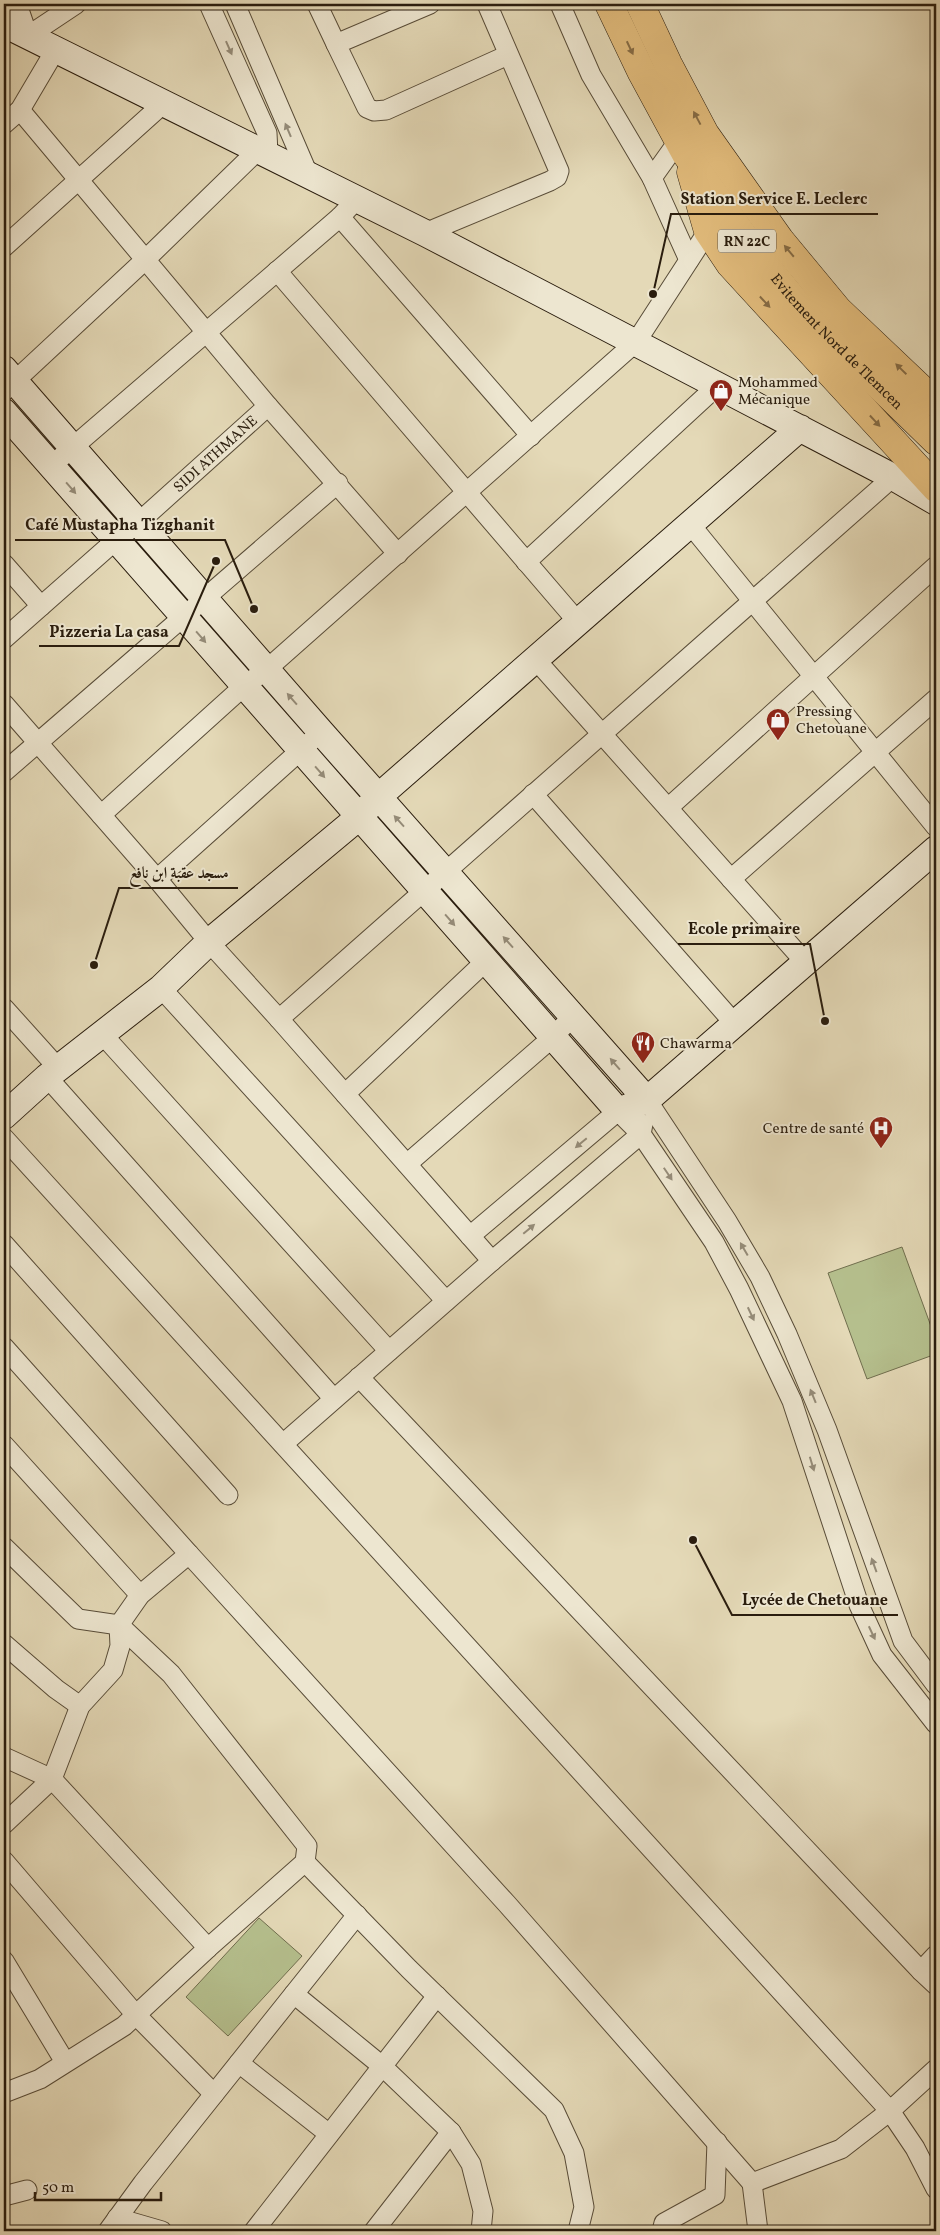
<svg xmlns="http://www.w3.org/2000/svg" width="940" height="2235" viewBox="0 0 940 2235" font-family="Vollkorn,Amiri,serif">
<rect width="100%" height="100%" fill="#e4d9b7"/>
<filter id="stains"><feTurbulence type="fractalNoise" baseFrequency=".004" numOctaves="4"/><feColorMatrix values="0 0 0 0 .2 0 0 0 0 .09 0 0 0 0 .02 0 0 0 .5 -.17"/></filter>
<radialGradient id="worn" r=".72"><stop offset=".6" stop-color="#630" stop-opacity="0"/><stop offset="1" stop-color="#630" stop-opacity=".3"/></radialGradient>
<!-- green -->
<path fill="#b5bf8d" stroke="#706e4e" d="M 902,1247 L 936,1340 L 936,1354 L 867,1379 L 828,1273 Z
M 259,1918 L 302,1956 L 228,2036 L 186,1997 Z"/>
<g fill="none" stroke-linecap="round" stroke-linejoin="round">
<!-- street casing -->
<g stroke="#584c38" stroke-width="21">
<g id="street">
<path d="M 17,4 L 28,36 L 76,4"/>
<path d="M 209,4 L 267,133 L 268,154"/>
<path d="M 235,4 L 308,174"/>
<path d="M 317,4 L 336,44"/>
<path d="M 430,4 L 336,44 L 367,108 L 374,111 L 386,110 L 508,55"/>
<path d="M 560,4 L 591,75 L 652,178 L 689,260"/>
<path d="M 20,110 L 268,406 L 398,554"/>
<path d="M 4,124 L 20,110 L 56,49"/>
<path d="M 652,178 L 679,140"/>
<path d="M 340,217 L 531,436"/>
<path d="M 425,233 L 550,181 L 557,177 L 559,171 L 487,4"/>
<path d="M 4,247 L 164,103"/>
<path d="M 277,271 L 578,622"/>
<path d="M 4,391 L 146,259 L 258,150"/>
<path d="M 51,466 L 340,217 L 357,199"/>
<path d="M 690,524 L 936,827"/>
<path d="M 526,562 L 718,385"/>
<path d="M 4,564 L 41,606"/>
<path id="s1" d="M 4,639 L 116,540 L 138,523 L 268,406"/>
<path d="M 536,660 L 805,962"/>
<path d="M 4,704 L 157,879 L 209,942 L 279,1019 L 492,1261 L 283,1444"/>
<path d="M 4,772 L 338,483"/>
<path d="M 533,794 L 734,1023"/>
<path d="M 668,808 L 936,566"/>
<path d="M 101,815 L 244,686 L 266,670 L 636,342 L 708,231"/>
<path d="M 157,879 L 311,741"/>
<path d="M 731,879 L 936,699"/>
<path d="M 161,988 L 446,1301"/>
<path d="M 4,1008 L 58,1068"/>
<path d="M 279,1019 L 893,477"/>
<path d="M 102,1034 L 389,1351"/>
<path d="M 47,1077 L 334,1399"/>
<path d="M 345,1094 L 486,961"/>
<path d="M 647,1100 L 727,1221 L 760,1277 L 787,1334 L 827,1430 L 903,1641 L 936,1685"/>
<path d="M 4,1138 L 890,2111 L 936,2069"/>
<path d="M 407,1164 L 553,1037 L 573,1016"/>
<path d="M 470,1236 L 618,1111 L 641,1134 L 714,1242 L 739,1289 L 792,1401 L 859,1605 L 882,1655 L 936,1724"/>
<path d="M 4,1244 L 228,1495"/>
<path d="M 492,1261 L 641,1134 L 643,1124"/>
<path d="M 4,1347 L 189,1554"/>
<path d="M 359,1377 L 921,1971"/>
<path d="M 4,1445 L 140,1595"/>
<path d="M 4,1547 L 78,1619 L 119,1625 L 171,1674 L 307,1846 L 305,1862 L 208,1948 L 124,2026 L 40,2079 L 4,2093"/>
<path d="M 4,1644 L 56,1689 L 80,1706"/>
<path d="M 4,1757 L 52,1779 L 208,1948"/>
<path d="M 4,1824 L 52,1779 L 80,1706 L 113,1670 L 120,1646 L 119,1625 L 140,1595 L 189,1554 L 507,1904 L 752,2183 L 841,2149 L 890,2111 L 915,2148 L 936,2189"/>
<path d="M 4,1861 L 136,2015 L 214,2094"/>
<path d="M 305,1862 L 409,1969 L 554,2110 L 574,2153 L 584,2207 L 578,2231"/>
<path d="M 936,1955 L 921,1971 L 936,1985"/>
<path d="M 4,1961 L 65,2062"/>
<path d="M 294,1994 L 382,2066 L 451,2132 L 471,2164 L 483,2211 L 481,2231"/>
<path d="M 239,2063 L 329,2134"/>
<path d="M 752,2183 L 758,2231"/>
<path d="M 4,2196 L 27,2190"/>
<path d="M 117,2218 L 162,2231"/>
<path d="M 108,2231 L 143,2183 L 357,1915"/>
<path d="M 254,2231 L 437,1996"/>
<path d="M 374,2231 L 451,2132"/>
<path d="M 662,2231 L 664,2223 L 715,2195 L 717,2142"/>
</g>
</g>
<!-- secondary casing -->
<g stroke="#2a1d0e" stroke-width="28">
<path id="secondary" d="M 4,24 L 425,233 L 893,477 L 936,502
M 4,369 L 321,732 L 647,1100
M 4,412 L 618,1111 L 647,1100 L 936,849
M 4,1116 L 47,1077 L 161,988 L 209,942 L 359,817 L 378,797 L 800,428"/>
</g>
<!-- highway casing -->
<g stroke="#2a1d0e" stroke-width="29">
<g id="highway">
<path id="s2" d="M 609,4 L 641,71 L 686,154 L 752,248 L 788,293 L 821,329 L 936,441"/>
<path d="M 640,4 L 668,64 L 705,134 L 780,240 L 838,310 L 936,403"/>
<path d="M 691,172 L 708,231 L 730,264 L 936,488"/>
</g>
</g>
<!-- street -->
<use href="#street" stroke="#ede6d0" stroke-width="19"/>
<!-- secondary -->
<use href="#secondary" stroke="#ede6d0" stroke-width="26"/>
<!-- highway -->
<use href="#highway" stroke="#e2bc7c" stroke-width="28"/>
</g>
<!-- one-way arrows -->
<defs><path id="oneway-solid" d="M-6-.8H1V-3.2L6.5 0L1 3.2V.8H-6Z" transform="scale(1.25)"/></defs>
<g fill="#958c79">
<use href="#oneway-solid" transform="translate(229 48) rotate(66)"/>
<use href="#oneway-solid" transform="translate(288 130) rotate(-113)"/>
<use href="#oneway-solid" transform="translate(71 488) rotate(49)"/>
<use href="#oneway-solid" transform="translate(201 637) rotate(49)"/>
<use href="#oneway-solid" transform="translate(292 699) rotate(-131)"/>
<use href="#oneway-solid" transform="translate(320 772) rotate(49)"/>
<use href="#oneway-solid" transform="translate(399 821) rotate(-132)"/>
<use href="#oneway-solid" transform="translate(450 920) rotate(49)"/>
<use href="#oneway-solid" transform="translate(508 942) rotate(-132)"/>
<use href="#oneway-solid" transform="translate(615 1064) rotate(-131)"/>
<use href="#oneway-solid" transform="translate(581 1143) rotate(140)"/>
<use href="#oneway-solid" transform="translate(668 1174) rotate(56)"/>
<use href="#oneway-solid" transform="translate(529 1229) rotate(-40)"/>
<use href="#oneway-solid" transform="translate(744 1249) rotate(-120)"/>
<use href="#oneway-solid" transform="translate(751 1314) rotate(65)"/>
<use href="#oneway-solid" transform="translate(813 1396) rotate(-112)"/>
<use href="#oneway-solid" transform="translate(812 1464) rotate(73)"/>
<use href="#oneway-solid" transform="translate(874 1565) rotate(-110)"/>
<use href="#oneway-solid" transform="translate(872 1633) rotate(65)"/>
</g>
<g fill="#866c45">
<use href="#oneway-solid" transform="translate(630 48) rotate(65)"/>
<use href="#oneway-solid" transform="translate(697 118) rotate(-118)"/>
<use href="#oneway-solid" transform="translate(789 251) rotate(-130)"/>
<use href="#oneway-solid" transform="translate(765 302) rotate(47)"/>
<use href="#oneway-solid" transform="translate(901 369) rotate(-136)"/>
<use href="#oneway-solid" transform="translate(875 421) rotate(47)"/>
</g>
<!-- icons -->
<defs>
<g id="shop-pin" transform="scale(1.25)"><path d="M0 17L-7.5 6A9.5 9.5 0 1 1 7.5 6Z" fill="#8f2418" stroke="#ede6d0"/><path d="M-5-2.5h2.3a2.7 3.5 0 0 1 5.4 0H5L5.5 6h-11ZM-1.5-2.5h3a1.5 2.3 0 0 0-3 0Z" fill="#fff"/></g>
<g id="restaurant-pin" transform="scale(1.25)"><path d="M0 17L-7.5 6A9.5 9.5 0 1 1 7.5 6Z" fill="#8f2418" stroke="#ede6d0"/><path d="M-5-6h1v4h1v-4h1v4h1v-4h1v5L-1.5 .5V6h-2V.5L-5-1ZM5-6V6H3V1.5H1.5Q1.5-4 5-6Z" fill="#fff"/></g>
<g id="hospital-pin" transform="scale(1.25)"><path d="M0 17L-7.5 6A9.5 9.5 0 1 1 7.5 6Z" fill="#8f2418" stroke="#ede6d0"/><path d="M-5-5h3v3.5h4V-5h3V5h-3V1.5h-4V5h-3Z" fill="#fff"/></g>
</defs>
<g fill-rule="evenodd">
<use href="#shop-pin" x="721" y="391"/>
<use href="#shop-pin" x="778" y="720"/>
<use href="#restaurant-pin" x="643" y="1043"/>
<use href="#hospital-pin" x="881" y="1128"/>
</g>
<g text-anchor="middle" stroke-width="4" stroke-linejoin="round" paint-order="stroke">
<!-- shield labels -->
<rect fill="#ede6d0" stroke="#645948" stroke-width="1" x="718" y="229.5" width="58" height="23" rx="4"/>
<g font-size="14" font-weight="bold" fill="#2a1d0e">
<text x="747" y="246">RN 22C</text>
</g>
<!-- street labels -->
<g font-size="15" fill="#2a1d0e" stroke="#ede6d0">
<text dy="5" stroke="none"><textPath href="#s2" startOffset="410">Evitement Nord de Tlemcen</textPath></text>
<text dy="5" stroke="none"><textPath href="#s1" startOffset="281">SIDI ATHMANE</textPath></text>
</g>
<!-- poi labels -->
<g font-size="15" fill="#2a1d0e" stroke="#ede6d0" text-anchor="start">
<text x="738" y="387">Mohammed<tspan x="738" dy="17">Mécanique</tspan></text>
<text x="796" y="716">Pressing<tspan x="796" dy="17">Chetouane</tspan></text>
<text x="660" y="1048">Chawarma</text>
<text x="864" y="1133" text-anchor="end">Centre de santé</text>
</g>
</g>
<!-- callouts -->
<path fill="none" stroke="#2a1d0e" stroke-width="2" d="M653 294L671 214H878M254 609L225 540H15M216 561L179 646H39M94 965L119 888H238M825 1021L810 944H678M693 1540L732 1615H898"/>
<g fill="#2a1d0e" stroke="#ede6d0" stroke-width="2">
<circle cx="653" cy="294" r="5"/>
<circle cx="254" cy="609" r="5"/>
<circle cx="216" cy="561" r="5"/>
<circle cx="94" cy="965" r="5"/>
<circle cx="825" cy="1021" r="5"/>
<circle cx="693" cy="1540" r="5"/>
</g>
<g font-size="16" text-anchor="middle" font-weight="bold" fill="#2a1d0e" stroke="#ede6d0" stroke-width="4" stroke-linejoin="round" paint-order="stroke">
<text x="774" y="204">Station Service E. Leclerc</text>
<text x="120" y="530">Café Mustapha Tizghanit</text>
<text x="109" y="637">Pizzeria La casa</text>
<text x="179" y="878">مسجد عقبة ابن نافع</text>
<text x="744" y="934">Ecole primaire</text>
<text x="815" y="1605">Lycée de Chetouane</text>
</g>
<!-- margin -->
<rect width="940" height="2235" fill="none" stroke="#e4d9b7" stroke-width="20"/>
<rect x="5" y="5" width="930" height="2225" fill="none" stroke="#2a1d0e" stroke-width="2.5"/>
<rect x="10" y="10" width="920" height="2215" fill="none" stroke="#2a1d0e"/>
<!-- scale -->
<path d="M35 2192v8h126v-8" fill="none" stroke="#2a1d0e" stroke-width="2.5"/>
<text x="42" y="2192" font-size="15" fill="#2a1d0e" stroke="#ede6d0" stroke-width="4" paint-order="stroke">50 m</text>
<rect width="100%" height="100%" filter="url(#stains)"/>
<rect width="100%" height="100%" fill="url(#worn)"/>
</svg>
